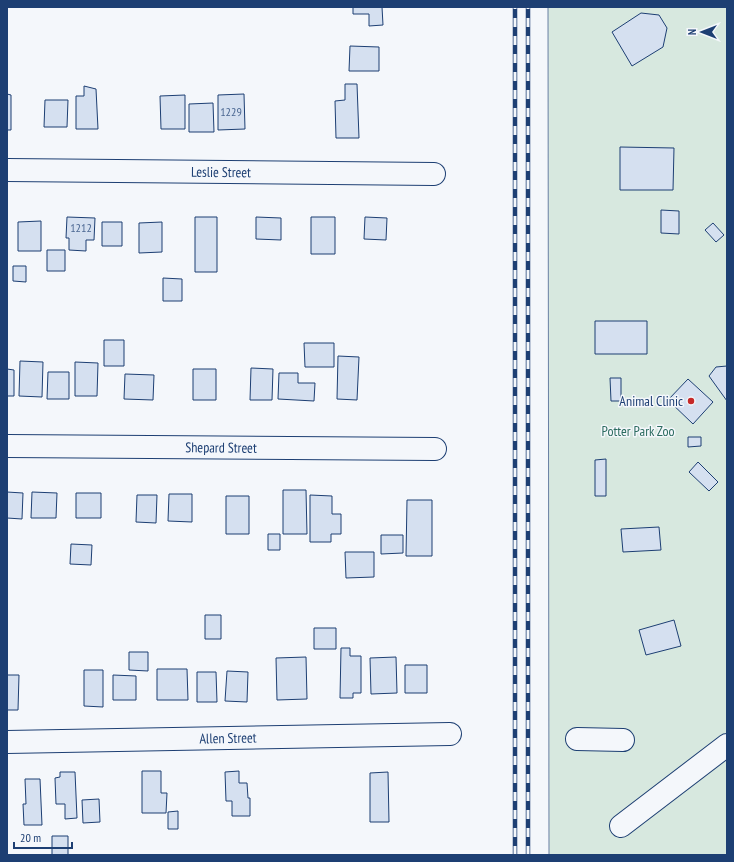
<svg xmlns="http://www.w3.org/2000/svg" width="734" height="862" viewBox="0 0 734 862" font-family="'PT Sans Narrow',sans-serif">
<rect width="100%" height="100%" fill="#f4f7fb"/>
<!-- park -->
<path fill="#d7e8df" stroke="#687fa3" d="M 548,7 L 727,7 L 727,855 L 549,855 Z"/>
<!-- building -->
<path fill="#d5e0f0" stroke="#1d3f73" d="M 353,7 L 382,7 L 383,25 L 369,26 L 369,14 L 353,14 Z
M 641,13 L 659,15 L 667,28 L 663,47 L 632,66 L 612,32 Z
M 350,46 L 379,47 L 379,71 L 349,71 Z
M 345,84 L 357,84 L 359,138 L 336,138 L 335,101 L 345,100 Z
M 84,86 L 96,89 L 98,129 L 76,129 L 76,96 L 84,96 Z
M 7,94 L 11,95 L 11,130 L 7,130 Z
M 244,94 L 245,129 L 218,130 L 218,95 Z
M 185,95 L 185,129 L 161,129 L 160,96 Z
M 45,100 L 68,100 L 67,127 L 44,127 Z
M 213,103 L 214,132 L 189,132 L 189,104 Z
M 620,147 L 674,148 L 673,190 L 620,190 Z
M 661,210 L 679,211 L 679,234 L 661,233 Z
M 67,217 L 95,218 L 94,240 L 86,240 L 86,251 L 69,250 L 69,238 L 66,238 Z
M 195,217 L 217,217 L 217,272 L 195,272 Z
M 256,217 L 281,218 L 281,240 L 256,239 Z
M 311,217 L 335,217 L 335,254 L 311,254 Z
M 365,217 L 387,218 L 386,240 L 364,239 Z
M 41,221 L 41,251 L 18,251 L 18,222 Z
M 102,222 L 122,222 L 122,246 L 102,246 Z
M 162,222 L 162,252 L 139,253 L 139,223 Z
M 713,223 L 724,235 L 716,242 L 705,230 Z
M 47,250 L 65,250 L 65,271 L 47,271 Z
M 13,266 L 26,266 L 26,282 L 13,281 Z
M 163,278 L 182,279 L 182,301 L 163,301 Z
M 595,321 L 647,321 L 647,354 L 595,354 Z
M 104,340 L 124,340 L 124,366 L 104,366 Z
M 304,343 L 334,343 L 334,367 L 305,367 Z
M 338,356 L 359,357 L 357,400 L 337,399 Z
M 20,361 L 43,362 L 42,397 L 19,396 Z
M 75,362 L 98,363 L 97,396 L 75,396 Z
M 727,366 L 727,401 L 709,376 L 716,367 Z
M 251,368 L 273,369 L 272,400 L 250,400 Z
M 7,369 L 14,370 L 14,396 L 7,396 Z
M 193,369 L 216,369 L 216,400 L 193,400 Z
M 48,372 L 69,372 L 69,399 L 47,399 Z
M 279,373 L 298,373 L 298,383 L 315,383 L 314,401 L 278,399 Z
M 125,374 L 154,375 L 153,400 L 124,399 Z
M 610,378 L 621,378 L 621,401 L 611,401 Z
M 688,379 L 713,402 L 693,424 L 668,400 Z
M 688,437 L 701,437 L 701,446 L 688,447 Z
M 606,459 L 606,496 L 595,496 L 595,460 Z
M 698,462 L 718,482 L 709,491 L 689,472 Z
M 283,490 L 306,490 L 307,534 L 283,534 Z
M 7,492 L 23,493 L 22,519 L 7,518 Z
M 32,492 L 57,493 L 56,518 L 31,518 Z
M 76,493 L 101,493 L 101,518 L 76,518 Z
M 169,494 L 192,494 L 192,522 L 168,521 Z
M 137,495 L 157,495 L 156,523 L 136,522 Z
M 310,495 L 332,496 L 332,514 L 341,514 L 341,534 L 331,534 L 331,542 L 310,542 Z
M 226,496 L 249,496 L 249,534 L 226,534 Z
M 407,500 L 432,500 L 432,556 L 406,556 Z
M 659,527 L 661,550 L 623,552 L 621,529 Z
M 268,534 L 280,534 L 280,550 L 268,550 Z
M 381,535 L 403,535 L 403,553 L 381,554 Z
M 71,544 L 92,545 L 91,565 L 70,564 Z
M 345,552 L 374,552 L 374,577 L 346,578 Z
M 205,615 L 221,615 L 221,639 L 205,639 Z
M 674,620 L 681,646 L 646,655 L 639,630 Z
M 314,628 L 336,628 L 336,649 L 314,649 Z
M 341,648 L 350,648 L 350,656 L 361,656 L 361,693 L 353,693 L 353,698 L 340,698 Z
M 129,652 L 148,652 L 148,671 L 129,670 Z
M 306,657 L 307,699 L 277,700 L 276,658 Z
M 396,657 L 397,693 L 371,694 L 370,658 Z
M 405,665 L 427,665 L 427,693 L 405,693 Z
M 157,669 L 187,669 L 188,700 L 157,700 Z
M 84,670 L 103,670 L 103,707 L 84,706 Z
M 227,671 L 248,672 L 247,702 L 225,701 Z
M 197,672 L 216,672 L 217,702 L 197,702 Z
M 7,675 L 19,675 L 18,710 L 7,710 Z
M 113,675 L 136,676 L 136,700 L 113,700 Z
M 142,771 L 161,771 L 161,793 L 167,793 L 166,813 L 142,813 Z
M 239,771 L 239,783 L 247,783 L 248,798 L 250,798 L 250,816 L 232,816 L 232,801 L 226,801 L 225,772 Z
M 60,772 L 75,772 L 77,818 L 65,819 L 65,804 L 56,804 L 55,778 L 60,777 Z
M 388,772 L 389,822 L 370,822 L 370,773 Z
M 25,779 L 40,779 L 42,825 L 24,825 L 23,804 L 26,804 Z
M 99,799 L 100,822 L 83,823 L 82,800 Z
M 178,811 L 178,829 L 168,829 L 168,812 Z
M 52,836 L 68,836 L 68,855 L 52,855 Z"/>
<g fill="none" stroke-linecap="round" stroke-linejoin="round">
<!-- minor casing -->
<g stroke="#1d3f73" stroke-width="24">
<g id="minor">
<path id="s1" d="M 7,170 L 434,174"/>
<path id="s2" d="M 7,446 L 435,449"/>
<path d="M 577,739 L 623,740"/>
<path id="s3" d="M 7,742 L 450,734"/>
<path d="M 621,826 L 727,745"/>
</g>
</g>
<!-- minor -->
<use href="#minor" stroke="#f4f7fb" stroke-width="22"/>
<!-- rail casing -->
<g stroke="#1d3f73" stroke-width="4.5">
<path id="rail" d="M 515,855 L 515,7
M 528,855 L 528,7"/>
</g>
<!-- rail -->
<use href="#rail" stroke="#f4f7fb" stroke-width="3" stroke-dasharray="9" stroke-linecap="butt"/>
</g>
<!-- markers -->
<circle fill="#c62828" stroke="#f4f7fb" stroke-width="1.5" cx="691" cy="401" r="4"/>
<g text-anchor="middle" stroke-width="3" stroke-linejoin="round" paint-order="stroke">
<!-- number labels -->
<g font-size="12" fill="#4b6792">
<text x="231" y="116">1229</text>
<text x="81" y="232">1212</text>
</g>
<!-- street labels -->
<g font-size="14" fill="#1d3f73" stroke="#f4f7fb">
<text dy="5" stroke="none"><textPath href="#s1" startOffset="214">Leslie Street</textPath></text>
<text dy="5" stroke="none"><textPath href="#s2" startOffset="214">Shepard Street</textPath></text>
<text dy="5" stroke="none"><textPath href="#s3" startOffset="221">Allen Street</textPath></text>
</g>
<!-- poi labels -->
<g font-size="14" fill="#1d3f73" stroke="#f4f7fb" text-anchor="end">
<text x="683" y="406">Animal Clinic</text>
</g>
<!-- park labels -->
<g font-size="14" fill="#2c6c60" stroke="#f4f7fb">
<text x="638" y="436">Potter Park Zoo</text>
</g>
</g>
<!-- border -->
<rect width="734" height="862" fill="none" stroke="#1d3f73" stroke-width="16"/>
<!-- north arrow -->
<g transform="translate(702 32) rotate(270)" stroke="#f4f7fb" stroke-width="3" paint-order="stroke">
<path d="M0-3L7 15L0 10L-7 15Z" fill="#1d3f73"/>
<text y="-6" font-size="11" font-weight="bold" text-anchor="middle" fill="#1d3f73">N</text>
</g>
<!-- scale -->
<path d="M14 842v6h58v-6" fill="none" stroke="#1d3f73" stroke-width="2"/>
<text x="20" y="842" font-size="12" fill="#1d3f73" stroke="#f4f7fb" stroke-width="3" paint-order="stroke">20 m</text>
</svg>
